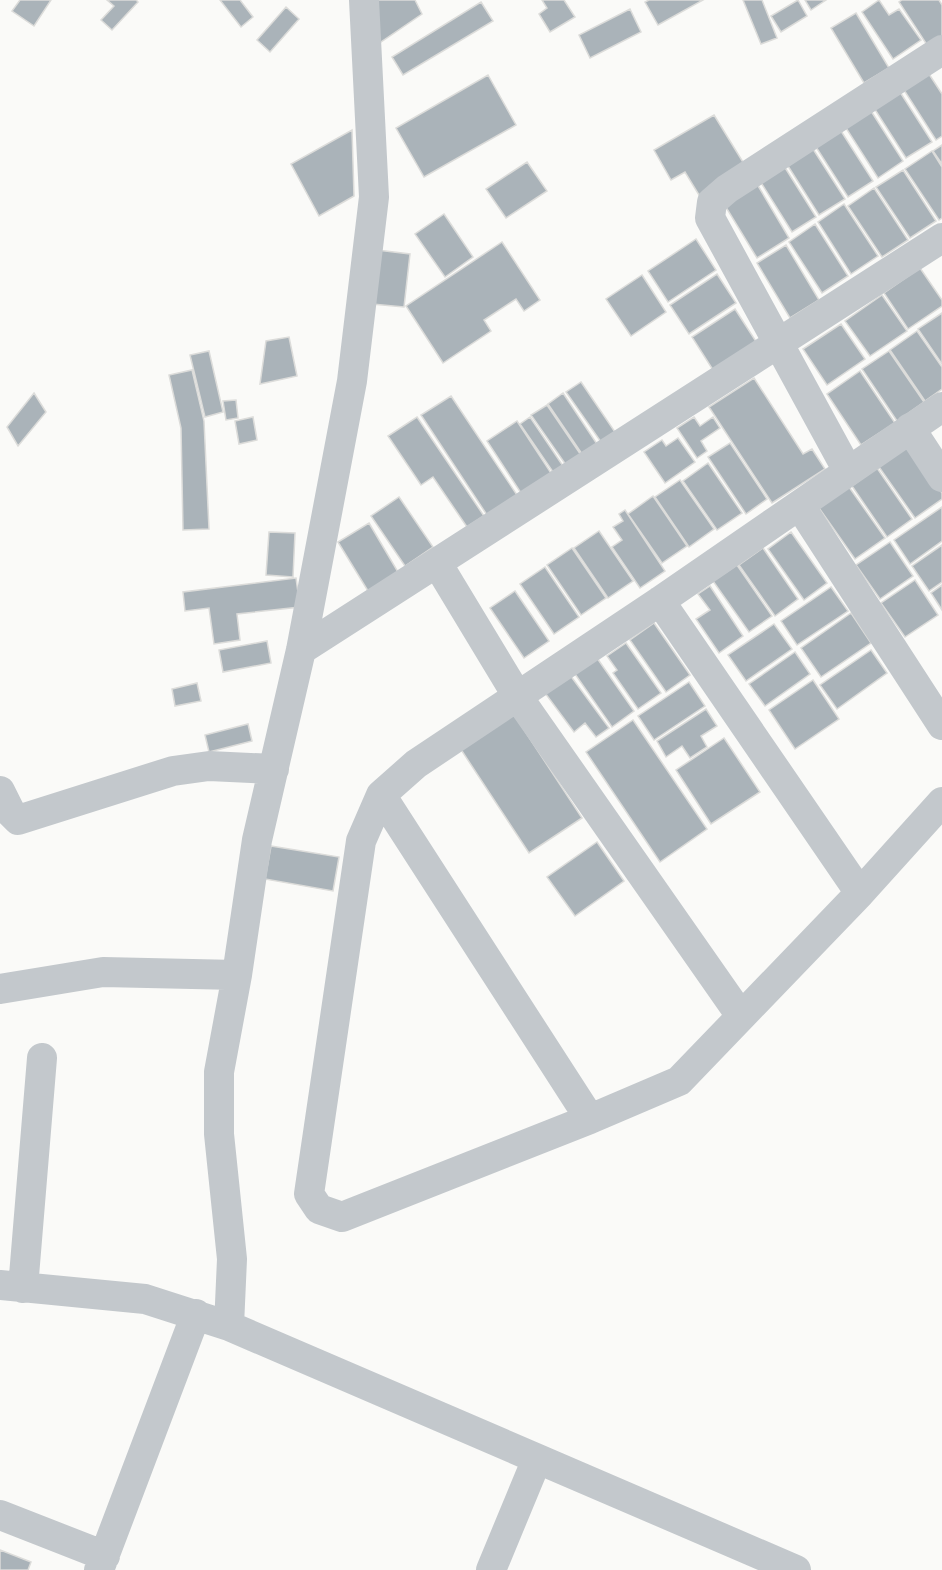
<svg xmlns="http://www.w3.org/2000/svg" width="942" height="1570" viewBox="0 0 942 1570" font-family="'IBM Plex Sans',sans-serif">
<rect width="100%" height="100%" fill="#fafaf8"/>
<!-- building -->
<path fill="#aab3b9" stroke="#dcdcda" stroke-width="1.5" d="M 20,0 L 51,0 L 34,26 L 12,11 Z
M 107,0 L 136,0 L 138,2 L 112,30 L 101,20 L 114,6 Z
M 220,0 L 240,0 L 253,17 L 241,27 Z
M 370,0 L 415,0 L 422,14 L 372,48 Z
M 542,0 L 564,0 L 575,17 L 550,32 L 539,14 L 547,8 Z
M 649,0 L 703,0 L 658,25 L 645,2 Z
M 743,0 L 762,0 L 777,38 L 761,44 Z
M 798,0 L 807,16 L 781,32 L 771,16 Z
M 805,0 L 826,0 L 811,10 Z
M 879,0 L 889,15 L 899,9 L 921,40 L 893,59 L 862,12 Z
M 902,0 L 939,0 L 942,5 L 942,39 L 929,48 L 899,2 Z
M 481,2 L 493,21 L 403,75 L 392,57 Z
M 286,7 L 299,19 L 270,52 L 257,40 Z
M 630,9 L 641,32 L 590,58 L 579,35 Z
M 856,13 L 889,68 L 864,83 L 831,28 Z
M 929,74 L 942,94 L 942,136 L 936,140 L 904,90 Z
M 488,75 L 516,125 L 424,177 L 396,128 Z
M 900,92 L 932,142 L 906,158 L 874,108 Z
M 871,111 L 903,161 L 878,178 L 846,128 Z
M 714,115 L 746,167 L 699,195 L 685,172 L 671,180 L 654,150 Z
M 352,130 L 354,196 L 319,216 L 291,164 Z
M 841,131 L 873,181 L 848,197 L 816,147 Z
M 942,145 L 942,164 L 933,151 Z
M 813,149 L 845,199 L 819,215 L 788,166 Z
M 932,151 L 942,167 L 942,218 L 939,220 L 905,169 Z
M 527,162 L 547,191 L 506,218 L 486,189 Z
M 784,166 L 816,217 L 792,232 L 760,181 Z
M 903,170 L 936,221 L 910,238 L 876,187 Z
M 757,184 L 789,238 L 757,258 L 724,204 Z
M 874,188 L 908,240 L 882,257 L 848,206 Z
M 844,204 L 878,256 L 851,274 L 818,222 Z
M 444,214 L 473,257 L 445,277 L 415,234 Z
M 815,224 L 848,276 L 822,293 L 789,242 Z
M 696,239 L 716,270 L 668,302 L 648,271 Z
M 502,242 L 540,300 L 524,311 L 516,299 L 484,320 L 491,331 L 443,363 L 406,306 Z
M 786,245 L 819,300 L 790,318 L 757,263 Z
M 377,250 L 410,254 L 404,307 L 372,304 Z
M 920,268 L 942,300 L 942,306 L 908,329 L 884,293 Z
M 717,274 L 736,303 L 689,334 L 670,305 Z
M 642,275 L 666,312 L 631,336 L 606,299 Z
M 882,295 L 907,331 L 870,356 L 845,321 Z
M 735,309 L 757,343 L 713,370 L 692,337 Z
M 942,313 L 942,364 L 918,329 Z
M 841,324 L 865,359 L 827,385 L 803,349 Z
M 917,331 L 942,367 L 942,389 L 925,401 L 890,350 Z
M 289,337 L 297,376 L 260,384 L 266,341 Z
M 209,351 L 223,412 L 205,417 L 190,355 Z
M 889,351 L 924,402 L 897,421 L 862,369 Z
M 192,370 L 204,421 L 209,529 L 183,530 L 181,428 L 169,375 Z
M 860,371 L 895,423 L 861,445 L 827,394 Z
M 754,378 L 803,454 L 812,449 L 825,469 L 772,503 L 709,407 Z
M 581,382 L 615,432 L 601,442 L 566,392 Z
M 34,393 L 46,412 L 18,446 L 7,427 Z
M 563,393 L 597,444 L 582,454 L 548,404 Z
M 451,396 L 517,495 L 487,515 L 421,415 Z
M 236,400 L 238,418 L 226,420 L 223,401 Z
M 547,405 L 581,455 L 566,465 L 531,415 Z
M 253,417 L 257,440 L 239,444 L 235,421 Z
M 417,417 L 484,516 L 467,527 L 433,477 L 421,485 L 388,436 Z
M 530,417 L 563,466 L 553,472 L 520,424 Z
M 694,417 L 700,426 L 713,417 L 720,428 L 701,441 L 707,451 L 697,458 L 677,428 Z
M 517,421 L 551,473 L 521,493 L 487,441 Z
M 678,438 L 695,462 L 665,483 L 644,452 L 662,440 L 666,446 Z
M 730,443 L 767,499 L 746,514 L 708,457 Z
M 909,446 L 942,493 L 942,499 L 915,518 L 879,467 Z
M 708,463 L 742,513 L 717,530 L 683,481 Z
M 877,468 L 912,519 L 887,537 L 852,486 Z
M 680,480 L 714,529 L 689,547 L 655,497 Z
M 849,487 L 885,538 L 855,559 L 819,508 Z
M 653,496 L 687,546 L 662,563 L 628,514 Z
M 399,497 L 433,547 L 405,566 L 371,516 Z
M 942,507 L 942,541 L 910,564 L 894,540 Z
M 625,510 L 665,571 L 640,588 L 612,547 L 622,540 L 613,527 L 623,521 L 619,514 Z
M 369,523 L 398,572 L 368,591 L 338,542 Z
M 599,531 L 633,581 L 608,598 L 574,548 Z
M 269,532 L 295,533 L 293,577 L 266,575 Z
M 791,532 L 827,583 L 804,600 L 768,549 Z
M 890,542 L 913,576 L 880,599 L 856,565 Z
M 942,545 L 942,582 L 929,591 L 912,566 Z
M 572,548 L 606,598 L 581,615 L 547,565 Z
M 763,548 L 798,599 L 775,616 L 739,565 Z
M 737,565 L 772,616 L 749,632 L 713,581 Z
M 545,567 L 579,617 L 554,634 L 520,584 Z
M 296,578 L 300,607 L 237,614 L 240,640 L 214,644 L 209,608 L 185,611 L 183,592 Z
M 915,580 L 938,615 L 905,637 L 881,603 Z
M 942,585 L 942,610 L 931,593 Z
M 710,586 L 743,636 L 719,653 L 696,619 L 710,610 L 698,594 Z
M 831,587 L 848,611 L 797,645 L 781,621 Z
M 515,591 L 549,641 L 524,658 L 490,608 Z
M 851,613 L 871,643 L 821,677 L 801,648 Z
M 654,623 L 690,675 L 666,692 L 630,640 Z
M 774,624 L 792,649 L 746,681 L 728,655 Z
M 267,641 L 271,663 L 223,672 L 219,650 Z
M 626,643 L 661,693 L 638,709 L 613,673 L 617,670 L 607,656 Z
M 871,650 L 887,673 L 837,709 L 820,685 Z
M 795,652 L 810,674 L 765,706 L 749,684 Z
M 597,658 L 634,711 L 612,727 L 575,674 Z
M 570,675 L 609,728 L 596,737 L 585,723 L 574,732 L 545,693 Z
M 813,680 L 839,719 L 795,749 L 769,710 Z
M 689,682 L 705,706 L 654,740 L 638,716 Z
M 197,683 L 201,701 L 175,706 L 172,689 Z
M 706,709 L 717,726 L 701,736 L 707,747 L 690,758 L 682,746 L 666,757 L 657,741 Z
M 513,713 L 582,818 L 529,853 L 460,748 Z
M 633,720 L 707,829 L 660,862 L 586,752 Z
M 248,724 L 252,741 L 209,752 L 205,735 Z
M 724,738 L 760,792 L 711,824 L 676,770 Z
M 597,842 L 624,881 L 575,916 L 547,877 Z
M 271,846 L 339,857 L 333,891 L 265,879 Z
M 0,1550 L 31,1562 L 28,1570 L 0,1570 Z"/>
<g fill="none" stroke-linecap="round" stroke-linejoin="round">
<!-- minor -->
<path stroke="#c3c8cc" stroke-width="30" d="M 942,407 L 660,601 L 416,764 L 381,795 L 361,841 L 309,1194 L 319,1209 L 342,1217 L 590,1119 L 679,1081 L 860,893 L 942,802
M 910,428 L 942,477
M 848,471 L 710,218 L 712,202 L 727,189 L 942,50
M 800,506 L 942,725
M 437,563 L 518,697 L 741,1016
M 660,601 L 860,893
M 301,650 L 942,238
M 0,791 L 11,813 L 18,820 L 173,771 L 209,766 L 274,769
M 381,795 L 590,1119
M 0,989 L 103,972 L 237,975
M 0,1285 L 145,1299 L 229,1326 L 796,1570
M 23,1288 L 42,1058
M 229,1326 L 232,1259 L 219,1134 L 219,1072 L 237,975 L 257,840 L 301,650 L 352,381 L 374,197 L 364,0
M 0,1515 L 105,1556
M 99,1570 L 196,1314
M 491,1570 L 537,1459"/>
</g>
</svg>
